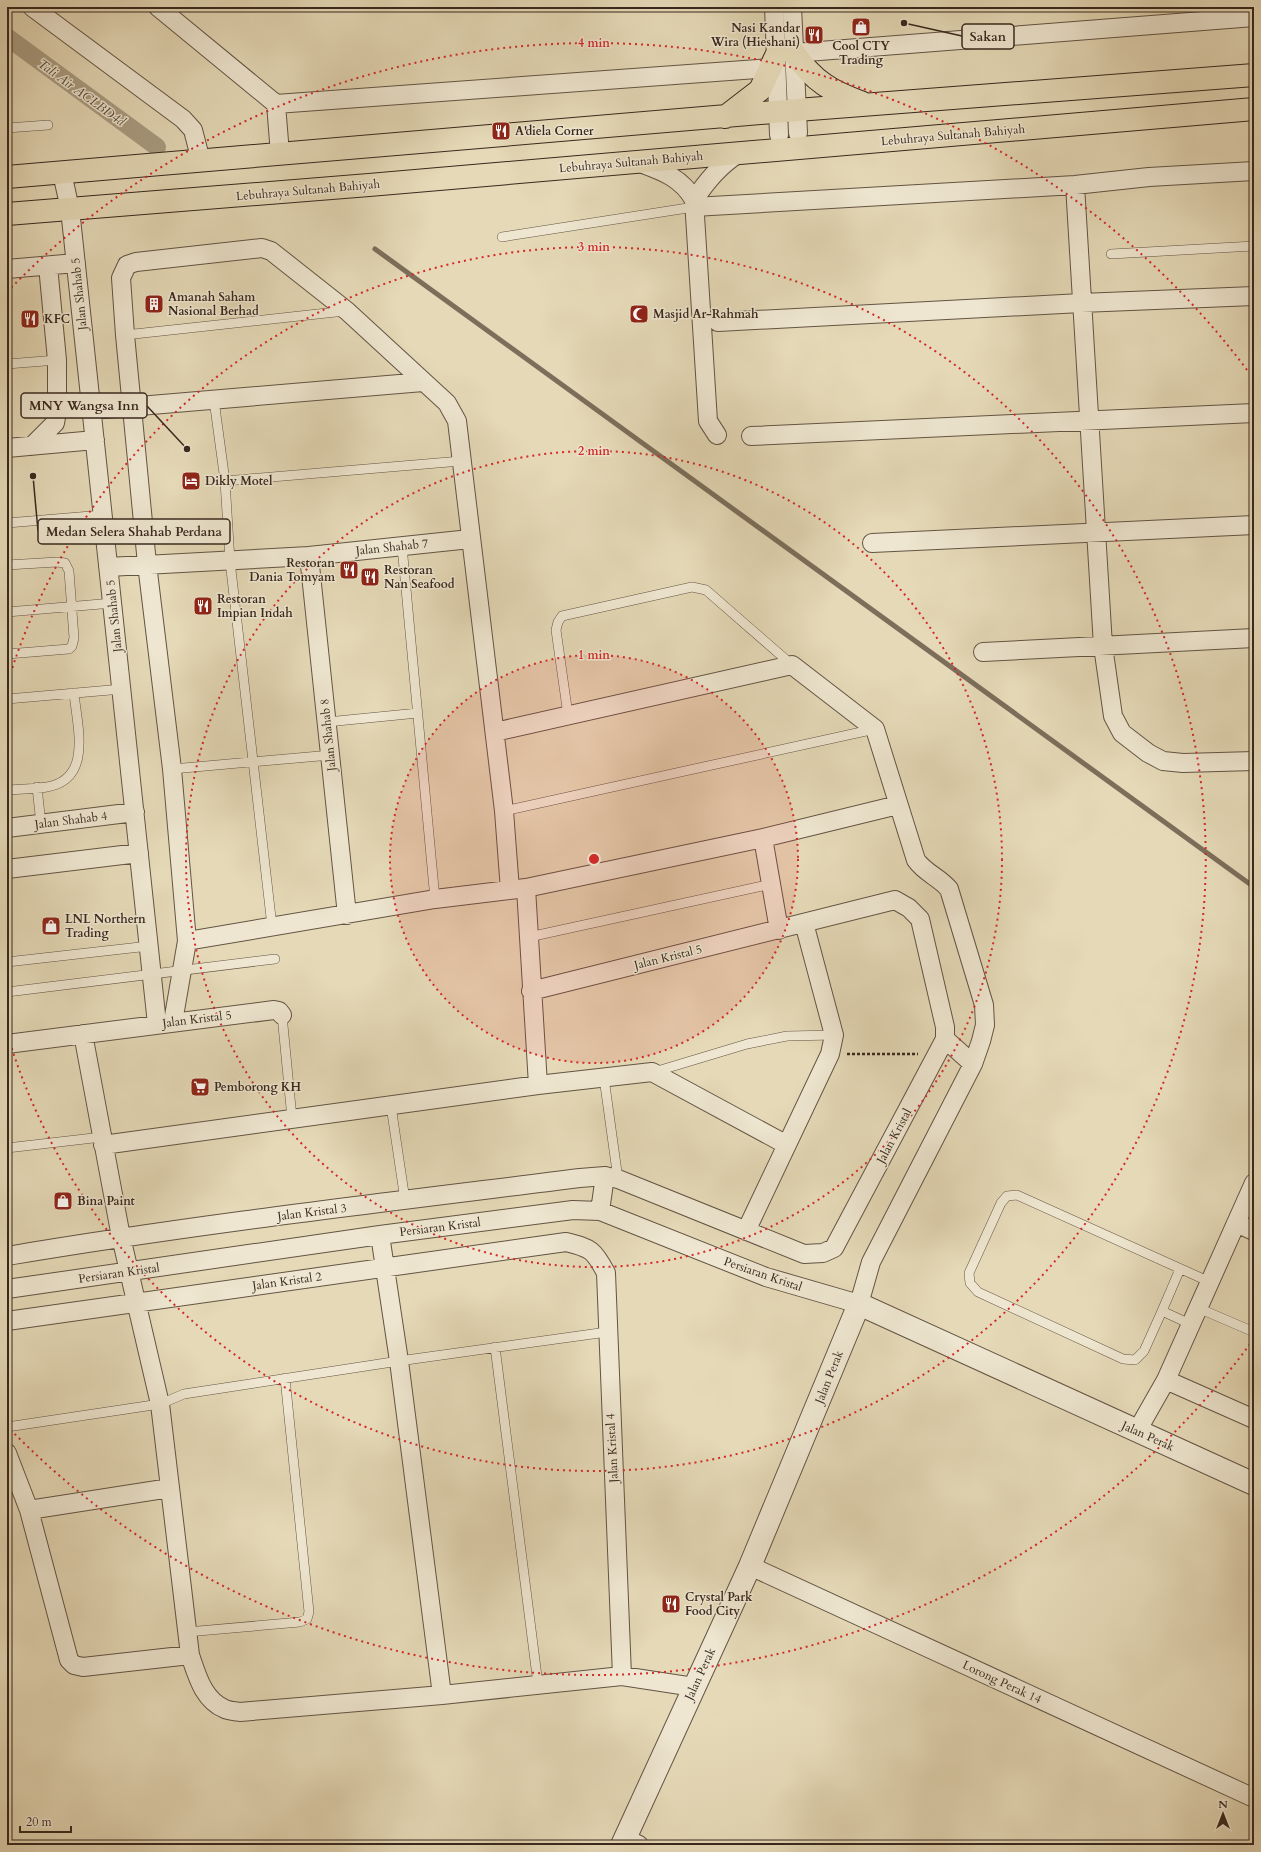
<svg xmlns="http://www.w3.org/2000/svg" width="1261" height="1852" viewBox="0 0 1261 1852" font-family="Cardo,serif">
<rect width="100%" height="100%" fill="#e5d9b7"/>
<filter id="stains"><feTurbulence type="fractalNoise" baseFrequency=".005" numOctaves="4"/><feColorMatrix values="0 0 0 0 .2 0 0 0 0 .09 0 0 0 0 .02 0 0 0 .5 -.17"/></filter>
<radialGradient id="worn" r=".72"><stop offset=".6" stop-color="#630" stop-opacity="0"/><stop offset="1" stop-color="#630" stop-opacity=".3"/></radialGradient>
<g fill="none" stroke-linecap="round" stroke-linejoin="round">
<!-- stream -->
<path stroke="#7c6e5b" stroke-width="5" d="M 375,249 L 1254,887"/>
<!-- canal -->
<path stroke="#aa9d83" stroke-width="18" d="M 7,37 L 157,147"/>
<!-- service casing -->
<g stroke="#635444" stroke-width="10">
<path id="service" d="M 7,128 L 48,125
M 502,237 L 694,207
M 1111,254 L 1254,246
M 125,335 L 345,311
M 7,364 L 57,360
M 214,400 L 225,481 L 230,561 L 272,926
M 225,481 L 461,461
M 7,523 L 103,515
M 402,546 L 435,899
M 7,565 L 57,562 L 65,563 L 69,571 L 74,638 L 72,646 L 69,649 L 7,654
M 7,612 L 113,603
M 7,699 L 122,689
M 568,715 L 556,630 L 558,622 L 562,616 L 692,587 L 706,590 L 792,665
M 327,722 L 418,713
M 172,769 L 331,755
M 37,787 L 41,824
M 7,790 C 20,789 34,789 47,787 C 93,779 77,726 74,693
M 504,811 L 875,729
M 529,937 L 771,884
M 7,962 L 149,946
M 7,992 L 275,959
M 282,1015 L 292,1118
M 654,1072 L 747,1044 L 787,1036 L 834,1035
M 604,1078 L 618,1179
M 391,1106 L 405,1200
M 7,1148 L 102,1137
M 1198,1308 L 1254,1332
M 1162,1311 L 1180,1269
M 1190,1324 L 1162,1311 L 1144,1351 L 1135,1360 L 1123,1359 L 978,1292 L 970,1283 L 969,1273 L 1001,1203 L 1007,1196 L 1017,1195 L 1210,1282
M 495,1347 L 538,1684
M 7,1427 L 160,1404 L 184,1394 L 399,1361 L 607,1332
M 187,1632 L 300,1622 L 307,1619 L 309,1612 L 285,1378"/>
</g>
<!-- minor casing -->
<g stroke="#635444" stroke-width="20">
<path id="minor" d="M 32,7 L 183,119 L 193,130 L 201,161
M 158,7 L 276,104 L 771,68
M 774,7 L 779,135
M 792,7 L 798,133
M 794,53 L 1254,17
M 276,104 L 280,154
M 640,163 C 662,171 682,178 694,200 L 708,421 L 717,435
M 62,173 L 70,209 L 157,1024
M 1075,185 L 1103,646 L 1113,716 L 1122,733 L 1148,753 L 1163,761 L 1183,763 L 1254,761
M 694,200 C 707,181 719,166 739,153
M 694,207 L 1075,185 L 1149,177 L 1254,171
M 7,269 L 76,263
M 718,322 L 1081,303 L 1254,296
M 92,410 L 423,382
M 751,436 L 1254,413
M 32,446 L 55,423 L 57,412 L 57,360 L 48,266
M 7,448 L 95,440
M 872,543 L 1254,525
M 309,556 L 347,915
M 108,567 L 309,556 L 470,539
M 983,652 L 1254,638
M 7,828 L 135,812
M 763,838 L 779,930
M 7,869 L 139,853
M 526,888 L 538,1085
M 187,941 L 435,899 L 526,888 L 763,838 L 898,805
M 173,1022 L 187,941 L 172,769 L 147,564 L 125,335 L 121,278 L 127,265 L 136,262 L 262,248 L 271,251 L 347,311 L 447,403 L 457,421 L 504,811 L 510,890
M 83,1034 L 121,1237 L 160,1404 L 190,1655 C 197,1675 203,1700 225,1709 C 229,1711 235,1711 240,1712 L 442,1695 L 622,1676 L 694,1687
M 945,1039 L 973,1064
M 7,1044 L 274,1010 L 279,1011 L 282,1015
M 103,1145 L 538,1085 L 652,1072 L 787,1145
M 600,1211 L 605,1176
M 1236,1223 L 1254,1231
M 746,1231 L 830,1054 L 834,1035 L 804,923
M 380,1235 L 399,1361 L 442,1695
M 7,1256 C 197,1224 389,1202 580,1178 L 605,1176 L 618,1179 L 804,1254 L 823,1253 L 834,1248 L 945,1039 L 945,1027 L 920,919 L 909,908 L 895,900 L 531,991
M 7,1289 L 380,1235 L 573,1210 L 600,1211 L 766,1277 L 859,1304 L 871,1262 L 973,1064 L 981,1041 L 985,1025 L 984,1005 L 949,889 C 939,877 925,873 916,860 L 875,729 L 792,665 L 495,732
M 7,1321 L 566,1242 C 591,1248 594,1250 606,1273 L 622,1676
M 1166,1380 L 1254,1419
M 1137,1431 L 1166,1380 L 1254,1183
M 7,1453 L 29,1510 L 69,1660 L 74,1665 L 83,1667 L 190,1655
M 29,1510 L 170,1488
M 750,1566 L 1254,1798
M 625,1838 L 639,1845"/>
</g>
<!-- tertiary casing -->
<g stroke="#635444" stroke-width="24">
<path id="tertiary" d="M 622,1845 L 750,1566 L 859,1304 L 1254,1484"/>
</g>
<!-- primary casing -->
<g stroke="#38281e" stroke-width="24">
<path id="primary" d="M 794,53 C 813,81 832,92 863,103
M 725,117 L 760,90 L 776,56
M 7,177 L 797,110 L 1254,75
M 7,214 L 369,185 L 1254,109"/>
</g>
<!-- path -->
<path stroke="#38281e" stroke-width="2.5" stroke-dasharray="3 2" stroke-linecap="butt" d="M 847,1054 L 918,1054"/>
<!-- service -->
<use href="#service" stroke="#eee6d0" stroke-width="9"/>
<!-- minor -->
<use href="#minor" stroke="#eee6d0" stroke-width="18"/>
<!-- tertiary -->
<use href="#tertiary" stroke="#eee6d0" stroke-width="22"/>
<!-- primary -->
<use href="#primary" stroke="#e5d9b7" stroke-width="22"/>
</g>
<!-- distance rings -->
<circle cx="594" cy="859" r="204" fill="#d62828" fill-opacity=".12"/>
<g fill="none" stroke="#d62828" stroke-width="2" stroke-dasharray="2 4">
<circle cx="594" cy="859" r="204"/>
<circle cx="594" cy="859" r="408"/>
<path d="M7 685A612 612 0 1 1 7 1033"/>
<path d="M1250 1344A816 816 0 0 1 7 1426M7 292A816 816 0 0 1 1250 374"/>
</g>
<!-- icons -->
<defs>
<g id="shop-square" transform="scale(1)"><rect x="-9" y="-9" width="18" height="18" rx="4" fill="#8f2418" stroke="#eee6d0"/><path d="M-5-2.5h2.3a2.7 3.5 0 0 1 5.4 0H5L5.5 6h-11ZM-1.5-2.5h3a1.5 2.3 0 0 0-3 0Z" fill="#fff"/></g>
<g id="restaurant-square" transform="scale(1)"><rect x="-9" y="-9" width="18" height="18" rx="4" fill="#8f2418" stroke="#eee6d0"/><path d="M-5-6h1v4h1v-4h1v4h1v-4h1v5L-1.5 .5V6h-2V.5L-5-1ZM5-6V6H3V1.5H1.5Q1.5-4 5-6Z" fill="#fff"/></g>
<g id="building-square" transform="scale(1)"><rect x="-9" y="-9" width="18" height="18" rx="4" fill="#8f2418" stroke="#eee6d0"/><path d="M-4-6H4V6H1V3H-1V6H-4ZM-2.5-4.3h1.7v1.8h-1.7ZM.8-4.3h1.7v1.8H.8ZM-2.5-1h1.7V.8h-1.7ZM.8-1h1.7V.8H.8Z" fill="#fff"/></g>
<g id="mosque-square" transform="scale(1)"><rect x="-9" y="-9" width="18" height="18" rx="4" fill="#8f2418" stroke="#eee6d0"/><path d="M3.5-4.9A6 6 0 1 0 3.5 4.9A5 5 0 1 1 3.5-4.9Z" fill="#fff"/></g>
<g id="hotel-square" transform="scale(1)"><rect x="-9" y="-9" width="18" height="18" rx="4" fill="#8f2418" stroke="#eee6d0"/><path d="M-6-4.5h1.5V1H6V5H4.5V3h-9V5H-6ZM-4 0a1.8 1.8 0 1 1 3.6 0ZM.5 0V-2.5h3Q6-2.5 6 0Z" fill="#fff"/></g>
<g id="supermarket-square" transform="scale(1)"><rect x="-9" y="-9" width="18" height="18" rx="4" fill="#8f2418" stroke="#eee6d0"/><path d="M-6-5.5h2.5l.6 2H6L4.5 2H-2.5L-4.4-4H-6ZM-1.5 3.2a1.3 1.3 0 1 0 .1 0ZM3 3.2a1.3 1.3 0 1 0 .1 0Z" fill="#fff"/></g>
</defs>
<g fill-rule="evenodd">
<use href="#shop-square" x="861" y="27"/>
<use href="#restaurant-square" x="814" y="35"/>
<use href="#restaurant-square" x="501" y="131"/>
<use href="#building-square" x="154" y="304"/>
<use href="#mosque-square" x="639" y="314"/>
<use href="#restaurant-square" x="30" y="319"/>
<use href="#hotel-square" x="191" y="481"/>
<use href="#restaurant-square" x="349" y="570"/>
<use href="#restaurant-square" x="370" y="577"/>
<use href="#restaurant-square" x="203" y="606"/>
<use href="#shop-square" x="51" y="926"/>
<use href="#supermarket-square" x="200" y="1087"/>
<use href="#shop-square" x="63" y="1201"/>
<use href="#restaurant-square" x="671" y="1604"/>
</g>
<g text-anchor="middle" stroke-width="3" stroke-linejoin="round" paint-order="stroke">
<!-- poi labels -->
<g font-size="12" font-weight="bold" fill="#38281e" stroke="#eee6d0" text-anchor="start">
<text x="800" y="32" text-anchor="end">Nasi Kandar<tspan x="800" dy="14">Wira (Hieshani)</tspan></text>
<text x="861" y="50" text-anchor="middle">Cool CTY<tspan x="861" dy="14">Trading</tspan></text>
<text x="515" y="135">A'diela Corner</text>
<text x="168" y="301">Amanah Saham<tspan x="168" dy="14">Nasional Berhad</tspan></text>
<text x="653" y="318">Masjid Ar-Rahmah</text>
<text x="44" y="323">KFC</text>
<text x="205" y="485">Dikly Motel</text>
<text x="335" y="567" text-anchor="end">Restoran<tspan x="335" dy="14">Dania Tomyam</tspan></text>
<text x="384" y="574">Restoran<tspan x="384" dy="14">Nan Seafood</tspan></text>
<text x="217" y="603">Restoran<tspan x="217" dy="14">Impian Indah</tspan></text>
<text x="65" y="923">LNL Northern<tspan x="65" dy="14">Trading</tspan></text>
<text x="214" y="1091">Pemborong KH</text>
<text x="77" y="1205">Bina Paint</text>
<text x="685" y="1601">Crystal Park<tspan x="685" dy="14">Food City</tspan></text>
</g>
<!-- street labels -->
<g font-size="12" fill="#38281e" stroke="#eee6d0">
<text transform="translate(953 135) rotate(-5)" y="4">Lebuhraya Sultanah Bahiyah</text>
<text transform="translate(631 162) rotate(-5)" y="4">Lebuhraya Sultanah Bahiyah</text>
<text transform="translate(308 190) rotate(-5)" y="4">Lebuhraya Sultanah Bahiyah</text>
<text transform="translate(79 294) rotate(-96)" y="4">Jalan Shahab 5</text>
<text transform="translate(392 547) rotate(-6)" y="4">Jalan Shahab 7</text>
<text transform="translate(114 616) rotate(-96)" y="4">Jalan Shahab 5</text>
<text transform="translate(328 735) rotate(-96)" y="4">Jalan Shahab 8</text>
<text transform="translate(71 820) rotate(-7)" y="4">Jalan Shahab 4</text>
<text transform="translate(668 957) rotate(-14)" y="4">Jalan Kristal 5</text>
<text transform="translate(197 1019) rotate(-7)" y="4">Jalan Kristal 5</text>
<text transform="translate(894 1136) rotate(-62)" y="4">Jalan Kristal</text>
<text transform="translate(312 1212) rotate(-7)" y="4">Jalan Kristal 3</text>
<text transform="translate(440 1227) rotate(-7)" y="4">Persiaran Kristal</text>
<text transform="translate(119 1273) rotate(-8)" y="4">Persiaran Kristal</text>
<text transform="translate(763 1274) rotate(19)" y="4">Persiaran Kristal</text>
<text transform="translate(287 1281) rotate(-8)" y="4">Jalan Kristal 2</text>
<text transform="translate(829 1377) rotate(-68)" y="4">Jalan Perak</text>
<text transform="translate(1148 1436) rotate(24)" y="4">Jalan Perak</text>
<text transform="translate(612 1448) rotate(-93)" y="4">Jalan Kristal 4</text>
<text transform="translate(700 1674) rotate(-65)" y="4">Jalan Perak</text>
<text transform="translate(1002 1682) rotate(25)" y="4">Lorong Perak 14</text>
</g>
<!-- water labels -->
<g font-size="13" font-style="italic" fill="#5a4b3c" stroke="#eee6d0">
<text transform="translate(82 92) rotate(36)" y="5">Tali Air ACLBD4d</text>
</g>
</g>
<circle cx="594" cy="859" r="6" fill="#d62828" stroke="#eee6d0" stroke-width="2"/>
<g font-size="12" text-anchor="middle" font-weight="bold" fill="#d62828" stroke="#eee6d0" stroke-width="3" stroke-linejoin="round" paint-order="stroke">
<text x="594" y="47">4 min</text>
<text x="594" y="251">3 min</text>
<text x="594" y="455">2 min</text>
<text x="594" y="659">1 min</text>
</g>
<!-- callouts -->
<path fill="none" stroke="#38281e" stroke-width="1.5" d="M904 23L962 36M187 449L147 406M33 476L38 531"/>
<g fill="#38281e" stroke="#eee6d0" stroke-width="1.5">
<circle cx="904" cy="23" r="4"/>
<circle cx="187" cy="449" r="4"/>
<circle cx="33" cy="476" r="4"/>
</g>
<g fill="#eee6d0" stroke="#38281e" stroke-width="1.5">
<rect x="962" y="24" width="52" height="25" rx="4"/>
<rect x="21" y="393" width="126" height="25" rx="4"/>
<rect x="38" y="519" width="192" height="25" rx="4"/>
</g>
<g font-size="13" text-anchor="middle" font-weight="bold" fill="#38281e">
<text x="988" y="41">Sakan</text>
<text x="84" y="410">MNY Wangsa Inn</text>
<text x="134" y="536">Medan Selera Shahab Perdana</text>
</g>
<!-- margin -->
<rect width="1261" height="1852" fill="none" stroke="#e5d9b7" stroke-width="24"/>
<rect x="8" y="8" width="1245" height="1836" fill="none" stroke="#38281e" stroke-width="2"/>
<rect x="12" y="12" width="1237" height="1828" fill="none" stroke="#38281e"/>
<!-- north arrow -->
<g transform="translate(1223 1814)" stroke="#eee6d0" stroke-width="3" paint-order="stroke">
<path d="M0-3L7 15L0 10L-7 15Z" fill="#38281e"/>
<text y="-6" font-size="11" font-weight="bold" text-anchor="middle" fill="#38281e">N</text>
</g>
<!-- scale -->
<path d="M20 1826v6h51v-6" fill="none" stroke="#38281e" stroke-width="2"/>
<text x="26" y="1826" font-size="12" fill="#38281e" stroke="#eee6d0" stroke-width="3" paint-order="stroke">20 m</text>
<rect width="100%" height="100%" filter="url(#stains)"/>
<rect width="100%" height="100%" fill="url(#worn)"/>
</svg>
